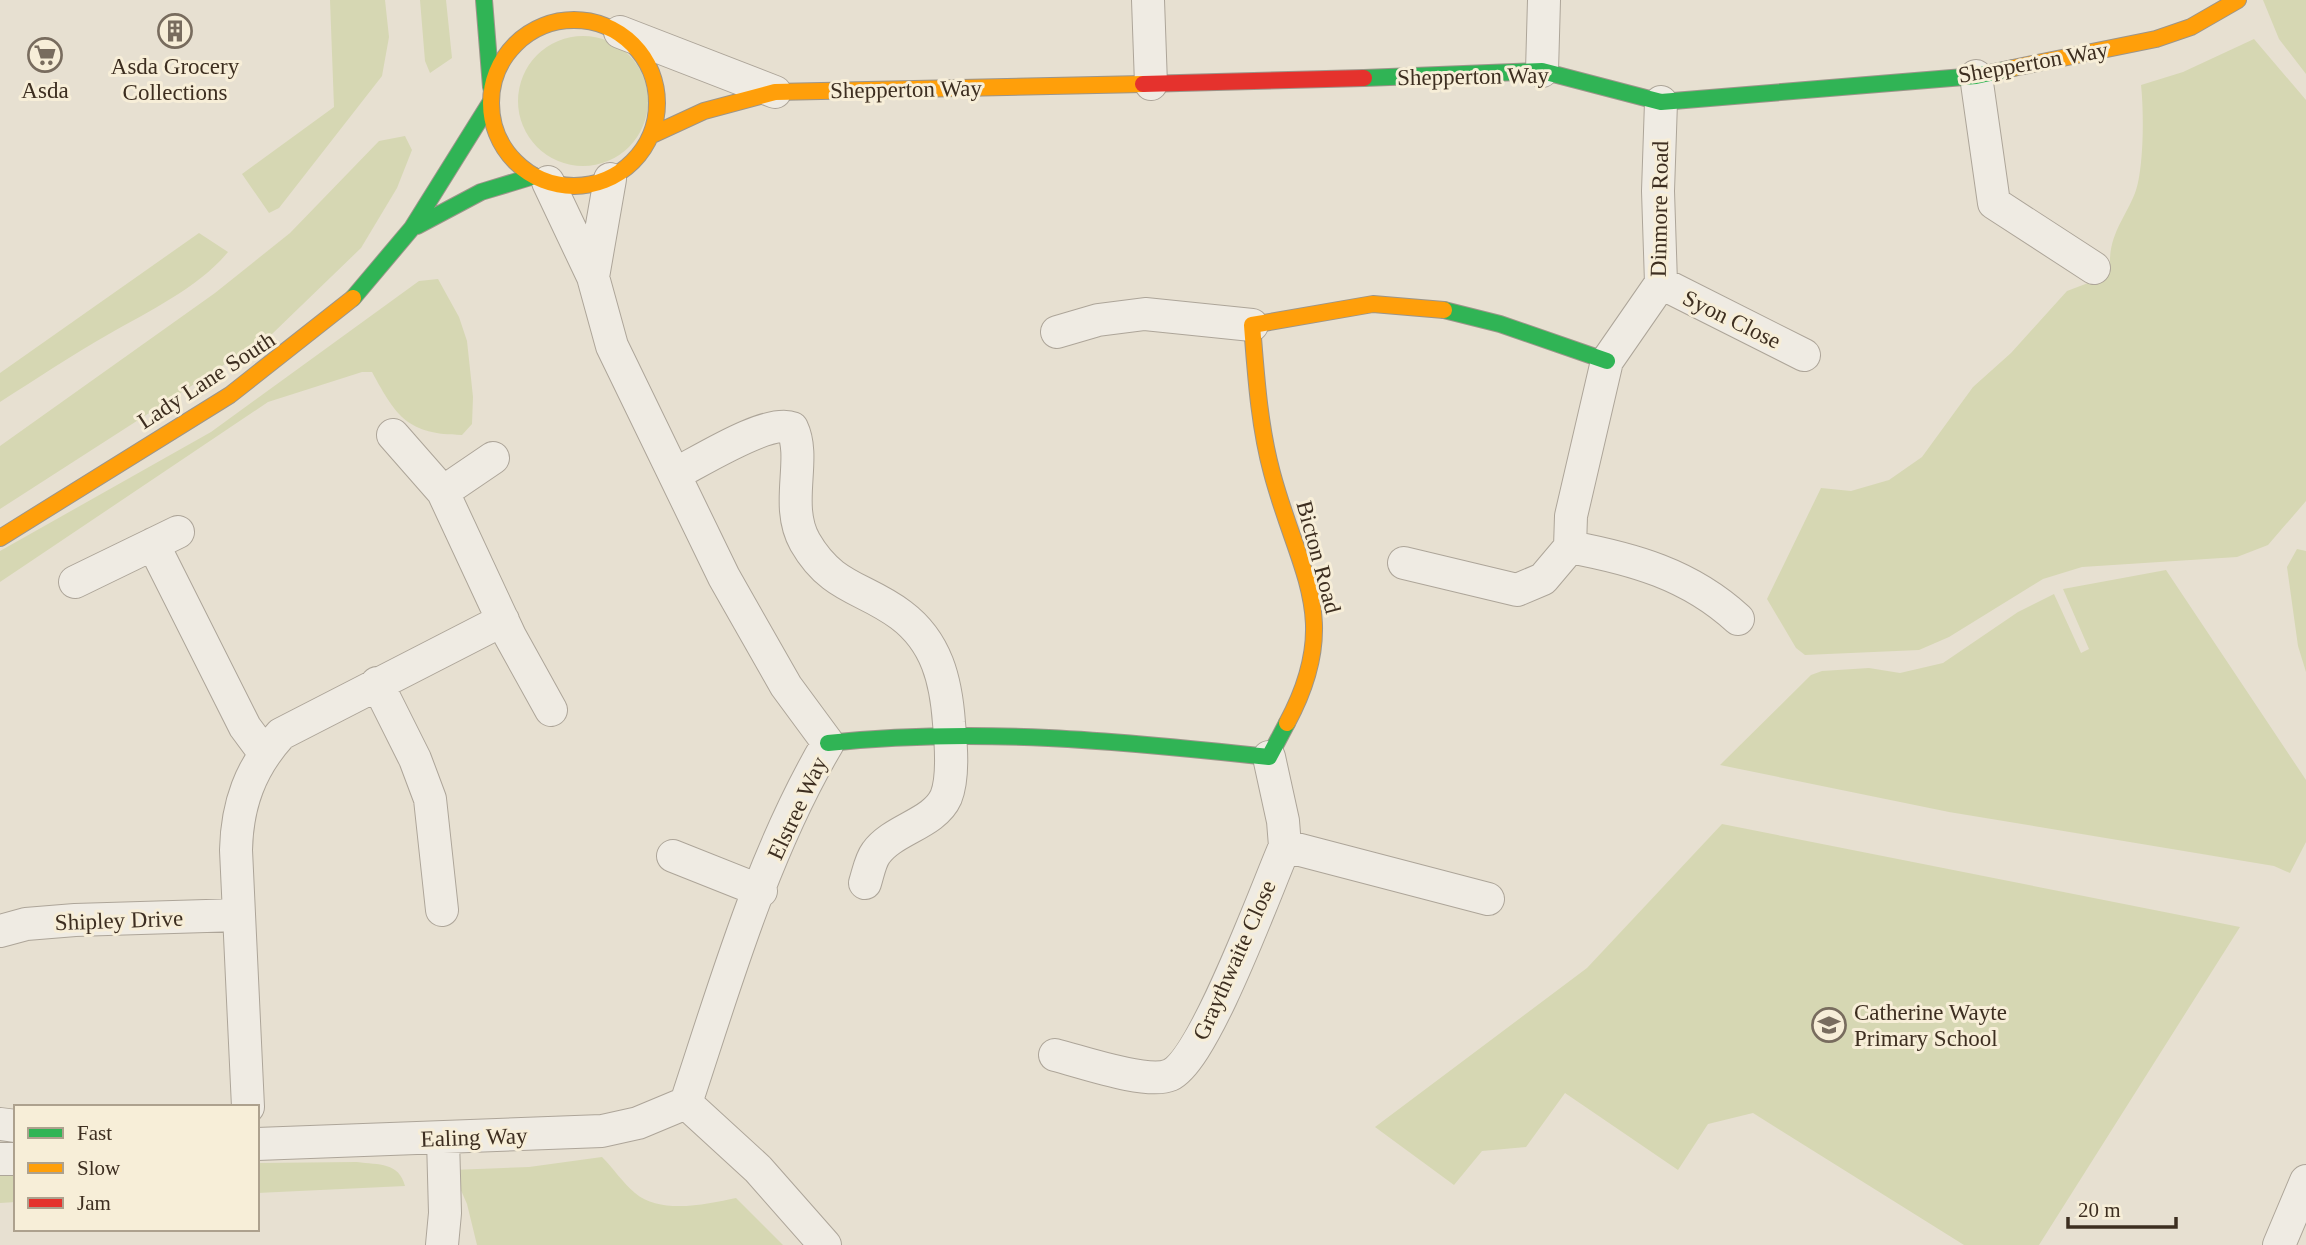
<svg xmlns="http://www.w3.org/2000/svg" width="2306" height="1245" viewBox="0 0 2306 1245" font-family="Georgia,serif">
<rect width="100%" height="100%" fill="#e7e0d1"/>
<!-- green -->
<path fill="#d6d7b3" d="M 330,0 L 385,0 L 389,37 L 382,76 L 279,208 L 269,213 L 242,174 L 334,107 Z
M 420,0 L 446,0 L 452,58 L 430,73 L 425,61 Z
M 2263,0 L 2306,0 L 2306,74 L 2279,39 Z
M518 101a65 65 0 1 1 130 0a65 65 0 1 1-130 0Z
M 2254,39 L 2306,100 L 2306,501 L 2268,545 L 2237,557 L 2082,567 L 2043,579 L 1949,637 L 1919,650 L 1805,655 L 1796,648 L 1767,599 L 1821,488 L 1851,491 L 1889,480 L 1922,457 L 1973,387 L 2011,353 L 2067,291 L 2096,280 L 2110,264 C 2109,235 2125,218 2135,193 C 2144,170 2144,111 2141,85 L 2183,72 Z
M 405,136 L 412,150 L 397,188 L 361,248 L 272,334 L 0,509 L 0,446 L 215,293 L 290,233 L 379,141 Z
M 199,233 L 228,252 C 198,288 149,311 109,334 C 72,355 36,379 0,402 L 0,373 Z
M 438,279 L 459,317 L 467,341 L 473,397 L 472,424 L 462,435 C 408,434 397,418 372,372 L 362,372 L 268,402 L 0,582 L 0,551 L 211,432 L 419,281 Z
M 2297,549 L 2306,551 L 2306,672 L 2298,646 L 2287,567 Z
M 2166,570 L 2306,780 L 2306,842 L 2290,873 L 2274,866 L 1949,812 L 1720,765 L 1811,675 L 1822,671 L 1869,668 L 1900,673 L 1943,663 L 2018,612 L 2054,594 L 2081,653 L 2089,649 L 2063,589 Z
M 1722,824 L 2240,927 L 2039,1245 L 1964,1245 L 1753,1113 L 1708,1124 L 1678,1170 L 1565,1093 L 1526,1147 L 1482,1151 L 1454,1185 L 1375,1127 L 1587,968 Z
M 602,1157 C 613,1168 623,1183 635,1193 C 661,1215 707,1204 736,1198 L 783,1245 L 477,1245 L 467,1204 L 452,1170 L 529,1167 Z
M 357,1162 C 379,1165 399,1162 405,1186 L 257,1193 L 257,1163 Z
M 0,1172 L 16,1172 L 16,1202 L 0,1203 Z"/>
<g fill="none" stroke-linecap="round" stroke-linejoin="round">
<!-- street casing -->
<g stroke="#ada599" stroke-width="34">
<path id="street" d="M 1148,0 L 1151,84
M 620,32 L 775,92
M 1542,71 L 1544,0
M 1976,76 L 1994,203 L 2094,268
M 1661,102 L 1658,191 L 1661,283 L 1607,361 L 1571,516 L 1570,547 C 1633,559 1689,574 1738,619
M 548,182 L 593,277 L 612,346 L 724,577 L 786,686 L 828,743 C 763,853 726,982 686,1103
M 593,277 L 610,179
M 1661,283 L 1804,355
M 1057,332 L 1098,320 L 1145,314 L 1252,325
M 393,435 L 443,492 L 510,636 L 551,710
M 675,474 C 699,462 768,418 792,428 C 807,459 784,505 805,542 C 832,589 864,587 901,615 C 937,642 946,681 949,723 C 951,744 954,777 946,797 C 934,824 893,829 876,853 C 870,861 868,874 865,883
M 443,492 L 493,458
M 153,544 L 245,727 L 265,754
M 1404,563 L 1517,590 L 1543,579 L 1570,547
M 75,582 L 178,532
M 377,683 L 415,759 L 430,799 L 442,910
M 1269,757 L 1283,821 L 1285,846 L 1488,899
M 673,856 L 761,891
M 0,931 L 26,924 L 75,920 L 239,915
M 1055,1055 C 1080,1061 1147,1085 1170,1075 C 1205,1059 1267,887 1285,846
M 686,1103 L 758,1169 L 825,1245
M 248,1107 L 236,850 C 237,805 250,768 281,734 L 503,620
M 0,1124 L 16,1126
M 257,1144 L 602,1131 L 638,1123 L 686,1103
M 0,1159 L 16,1159
M 442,1245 L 445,1213 L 443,1139
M 2279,1245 L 2306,1181"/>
</g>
<!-- fast casing -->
<g stroke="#9c958a" stroke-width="18">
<path id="fast" d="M 484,0 L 491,87
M 1364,78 L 1542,71 L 1661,102 L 1976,76 L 2013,68
M 417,226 L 481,192 L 534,176
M 353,298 L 412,228 L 490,103
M 1444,310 L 1500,324 L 1607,361
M 828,743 C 976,727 1121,741 1269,757 L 1287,723"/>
</g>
<!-- slow casing -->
<g stroke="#9c958a" stroke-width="18">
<path id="slow" d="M491 103a83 83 0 1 1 166 0a83 83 0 1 1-166 0Z
M 2013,68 L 2156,39 L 2191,27 L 2238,0
M 652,135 L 704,111 L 775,92 L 1143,84
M 0,538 L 230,395 L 353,298
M 1287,723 C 1343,619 1299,574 1272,473 C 1259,425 1256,375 1252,325 L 1373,304 L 1444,310"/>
</g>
<!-- jam casing -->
<g stroke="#9c958a" stroke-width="18">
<path id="jam" d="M 1143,84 L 1364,78"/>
</g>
<!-- street -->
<use href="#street" stroke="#efebe3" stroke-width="32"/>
<!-- fast -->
<use href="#fast" stroke="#30b455" stroke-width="16"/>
<!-- slow -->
<use href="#slow" stroke="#ff9f0a" stroke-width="16"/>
<!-- jam -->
<use href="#jam" stroke="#e5322d" stroke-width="16"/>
</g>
<!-- icons -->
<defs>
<g id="building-ring" transform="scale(1.75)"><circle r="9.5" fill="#f7eed8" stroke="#786c5e" stroke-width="1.5"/><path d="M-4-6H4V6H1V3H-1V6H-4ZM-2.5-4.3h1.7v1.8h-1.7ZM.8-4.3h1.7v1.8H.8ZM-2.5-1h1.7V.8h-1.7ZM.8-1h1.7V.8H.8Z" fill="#786c5e"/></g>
<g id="supermarket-ring" transform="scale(1.75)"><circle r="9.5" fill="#f7eed8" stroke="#786c5e" stroke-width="1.5"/><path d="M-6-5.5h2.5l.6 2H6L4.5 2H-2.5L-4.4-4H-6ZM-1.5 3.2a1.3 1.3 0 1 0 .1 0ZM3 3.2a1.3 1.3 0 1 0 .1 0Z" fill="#786c5e"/></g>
<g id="school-ring" transform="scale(1.75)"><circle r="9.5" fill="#f7eed8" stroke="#786c5e" stroke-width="1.5"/><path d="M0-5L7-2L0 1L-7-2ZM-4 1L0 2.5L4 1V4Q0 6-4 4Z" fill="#786c5e"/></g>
</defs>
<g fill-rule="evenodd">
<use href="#building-ring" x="175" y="31"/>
<use href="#supermarket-ring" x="45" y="55"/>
<use href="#school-ring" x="1829" y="1025"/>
</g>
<g text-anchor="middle" stroke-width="6" stroke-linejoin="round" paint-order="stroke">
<!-- street labels -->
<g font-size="23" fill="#3d2e20" stroke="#f7eed8">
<text transform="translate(2033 62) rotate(-10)" y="8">Shepperton Way</text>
<text transform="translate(1473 76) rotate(-1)" y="8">Shepperton Way</text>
<text transform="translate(906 89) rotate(-1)" y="8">Shepperton Way</text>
<text transform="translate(1659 209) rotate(-89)" y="8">Dinmore Road</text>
<text transform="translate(1732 319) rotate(26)" y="8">Syon Close</text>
<text transform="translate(206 380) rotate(-33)" y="8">Lady Lane South</text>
<text transform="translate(1319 557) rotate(75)" y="8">Bicton Road</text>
<text transform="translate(797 808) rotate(-65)" y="8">Elstree Way</text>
<text transform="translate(119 920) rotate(-2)" y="8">Shipley Drive</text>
<text transform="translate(1234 960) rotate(-66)" y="8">Graythwaite Close</text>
<text transform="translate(474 1137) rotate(-2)" y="8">Ealing Way</text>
</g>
<!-- poi labels -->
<g font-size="23" fill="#3d2e20" stroke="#f7eed8">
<text x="175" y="74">Asda Grocery<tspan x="175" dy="26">Collections</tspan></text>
<text x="45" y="98">Asda</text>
<text x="1854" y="1020" text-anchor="start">Catherine Wayte<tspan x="1854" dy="26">Primary School</tspan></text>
</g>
</g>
<!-- legend -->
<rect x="14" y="1105" width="245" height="126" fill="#f7eed8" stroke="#ada18e" stroke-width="2"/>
<rect x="28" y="1128" width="35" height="10" fill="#30b455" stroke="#ada18e" stroke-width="2"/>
<text x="77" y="1140" font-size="21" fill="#3d2e20">Fast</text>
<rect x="28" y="1163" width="35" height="10" fill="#ff9f0a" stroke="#ada18e" stroke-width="2"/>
<text x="77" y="1175" font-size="21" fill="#3d2e20">Slow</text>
<rect x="28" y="1198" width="35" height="10" fill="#e5322d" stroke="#ada18e" stroke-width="2"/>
<text x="77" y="1210" font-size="21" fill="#3d2e20">Jam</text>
<!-- scale -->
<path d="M2068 1217v10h108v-10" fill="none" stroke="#3d2e20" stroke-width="3.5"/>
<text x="2078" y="1217" font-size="21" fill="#3d2e20" stroke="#f7eed8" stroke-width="5" paint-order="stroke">20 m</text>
</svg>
